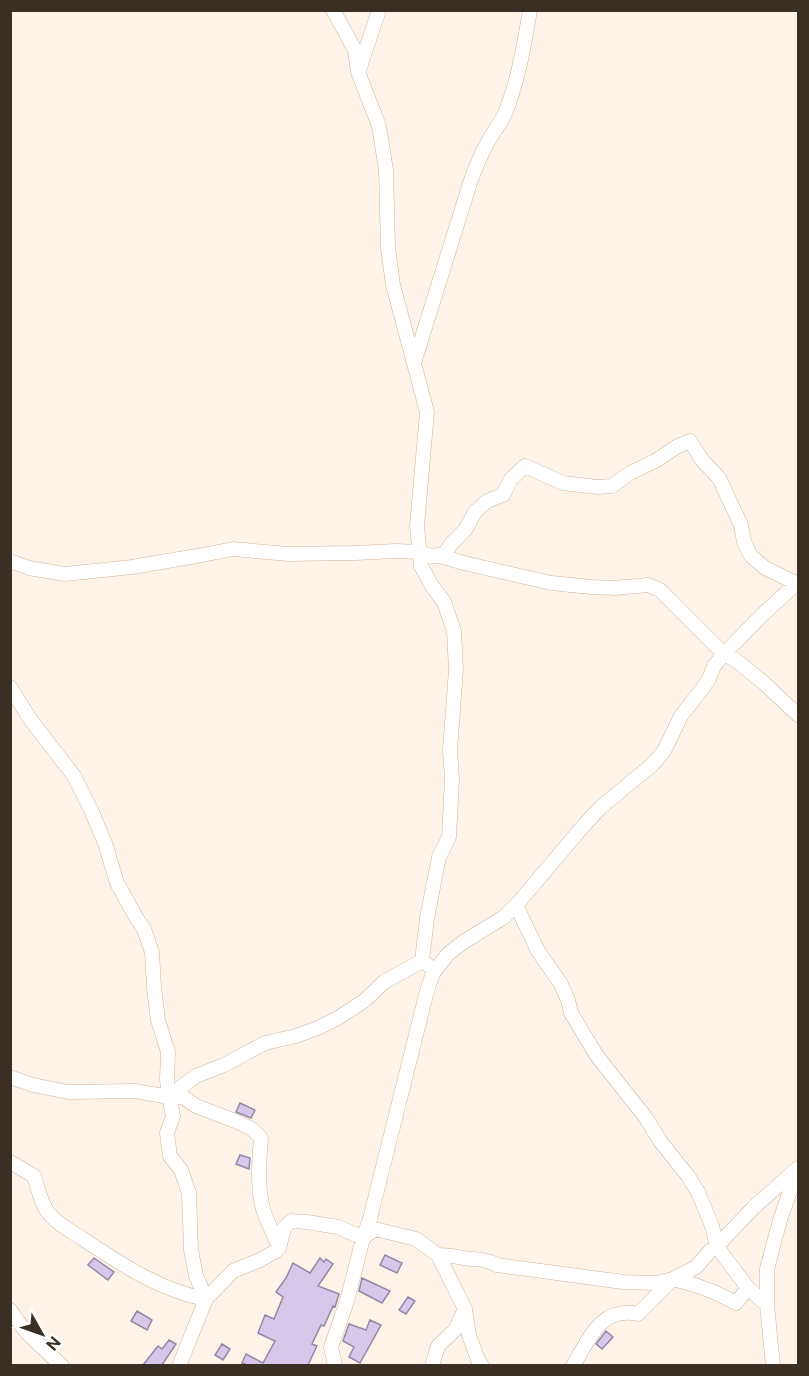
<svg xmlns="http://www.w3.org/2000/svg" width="809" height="1376" viewBox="0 0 809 1376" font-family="'Public Sans',sans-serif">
<rect width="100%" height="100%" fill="#fef3e9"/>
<!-- building -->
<path fill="#d5c8ea" stroke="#9388a5" stroke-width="1.5" d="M 240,1103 L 255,1110 L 251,1118 L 236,1112 Z
M 240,1155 L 250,1158 L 249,1169 L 236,1164 Z
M 385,1255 L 402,1263 L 397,1273 L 380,1265 Z
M 94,1258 L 114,1272 L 108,1280 L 88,1265 Z
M 320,1258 L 324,1262 L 326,1259 L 333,1264 L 318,1286 L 339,1294 L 335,1307 L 333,1306 L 324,1326 L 321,1325 L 312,1344 L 317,1346 L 308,1365 L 247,1365 L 242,1363 L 246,1354 L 263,1363 L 275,1341 L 258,1333 L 265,1315 L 274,1319 L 283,1297 L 276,1292 L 286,1278 L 293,1263 L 310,1273 Z
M 362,1278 L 390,1291 L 382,1303 L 359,1291 Z
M 408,1297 L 415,1301 L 406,1314 L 399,1310 Z
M 137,1311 L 152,1320 L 147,1330 L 131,1321 Z
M 370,1320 L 381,1325 L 360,1363 L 349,1357 L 354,1347 L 343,1341 L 349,1324 L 366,1330 Z
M 606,1331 L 613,1337 L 602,1349 L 596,1344 Z
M 169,1340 L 176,1344 L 162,1365 L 143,1365 L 158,1346 L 162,1349 Z
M 222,1344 L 230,1349 L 223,1360 L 215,1355 Z"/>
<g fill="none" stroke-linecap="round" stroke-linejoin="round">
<!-- street casing -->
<g stroke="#ceb49c" stroke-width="15">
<path id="street" d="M 333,10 L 355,50 L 358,72 L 379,126 L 386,170 L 388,248 L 393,285 L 427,412 L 417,526 L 421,566 L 432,586 L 444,602 L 454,631 L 456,670 L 450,750 L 452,779 L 449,837 L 439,857 L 427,918 L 422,961
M 359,70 L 379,10
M 414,363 L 470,183 C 475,168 481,154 489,140 C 493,132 500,124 504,116 C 518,82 524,46 530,10
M 437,555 L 464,563 L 551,583 L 591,587 L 615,588 L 648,585 L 660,590 L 724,654 L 737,661 L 765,684 L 798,715
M 10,561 L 29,568 L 65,574 L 132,567 L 197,556 L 233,549 L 288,554 L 355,553 L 396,551 L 419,552 L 431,556 L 443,556 L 452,543 L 465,530 L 475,512 L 487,501 L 503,495 L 511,479 L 525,466 L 563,483 L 597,487 L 612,486 L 630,473 L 657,460 L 676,447 L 690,441 L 702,460 L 719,478 L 741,525 L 744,542 L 751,556 L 765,568 L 796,583
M 10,687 L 30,719 L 74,776 L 91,810 L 105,843 L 117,883 L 137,919 L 144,929 L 152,952 L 154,988 L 158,1020 L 168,1052 L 167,1079 L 169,1097 L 183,1097 L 196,1106 L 235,1121 L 252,1129 L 261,1138 C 259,1162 257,1186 263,1209 C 267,1223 275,1235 279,1248
M 516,905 L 538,951 L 561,984 L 568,1000 L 571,1013 L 597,1056 L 646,1118 L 660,1141 L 688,1176 L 698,1192 L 712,1226 L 717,1246 L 726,1259 L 748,1288 L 767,1305 L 773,1366
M 10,1077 L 33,1085 L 68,1092 L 135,1091 L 169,1097 L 173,1116 L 167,1133 L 170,1156 L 181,1170 L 189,1193 L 191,1250 L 196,1276 L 206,1299
M 179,1096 L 181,1087 L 196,1076 L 224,1065 L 265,1043 L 296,1036 L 318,1028 L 338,1018 L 364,1001 L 384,982 L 422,961 L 428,965
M 10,1162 L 34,1176 C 38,1188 40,1200 47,1211 C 55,1223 71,1231 83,1239 C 121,1264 161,1291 206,1299
M 438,1255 C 446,1255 454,1256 463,1258 C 477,1260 483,1258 497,1265 L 623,1282 L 656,1283 L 673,1279 L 695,1285 L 714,1292 L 736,1303 L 748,1288
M 767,1305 L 767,1269 L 780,1220 L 797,1171
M 10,1310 L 26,1332 L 62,1366
M 179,1366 L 206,1299 L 233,1271 L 260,1260 L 276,1251 L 279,1248 L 284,1228 L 291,1221 L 307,1222 L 338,1227 L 363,1238 L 375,1229 L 416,1239 L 438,1255 L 465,1309 L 469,1335 L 478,1360 L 482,1366
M 335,1366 L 331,1347 L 347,1301 L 363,1238 L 370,1219 L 427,991 L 433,973 L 448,954 L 462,943 L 504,917 L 518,903 L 585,824 L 601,807 L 653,764 L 664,751 L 681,716 L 702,689 L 709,679 L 714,666 L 724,654 L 762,615 L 798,582
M 432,1366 L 438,1346 L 455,1330 L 465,1309
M 573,1366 C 589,1339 601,1306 638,1314 L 673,1279 L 696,1267 L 710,1251 L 717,1246 L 754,1207 L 798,1168"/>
</g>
<!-- street -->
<use href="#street" stroke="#fff" stroke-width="14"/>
</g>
<!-- border -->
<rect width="809" height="1376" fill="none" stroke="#392f25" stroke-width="24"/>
<!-- north arrow -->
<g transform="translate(42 1334) rotate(130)" stroke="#ffffff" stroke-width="4.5" paint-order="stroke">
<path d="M0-4.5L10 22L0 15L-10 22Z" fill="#392f25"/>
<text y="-9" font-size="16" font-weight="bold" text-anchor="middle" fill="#392f25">N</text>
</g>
</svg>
